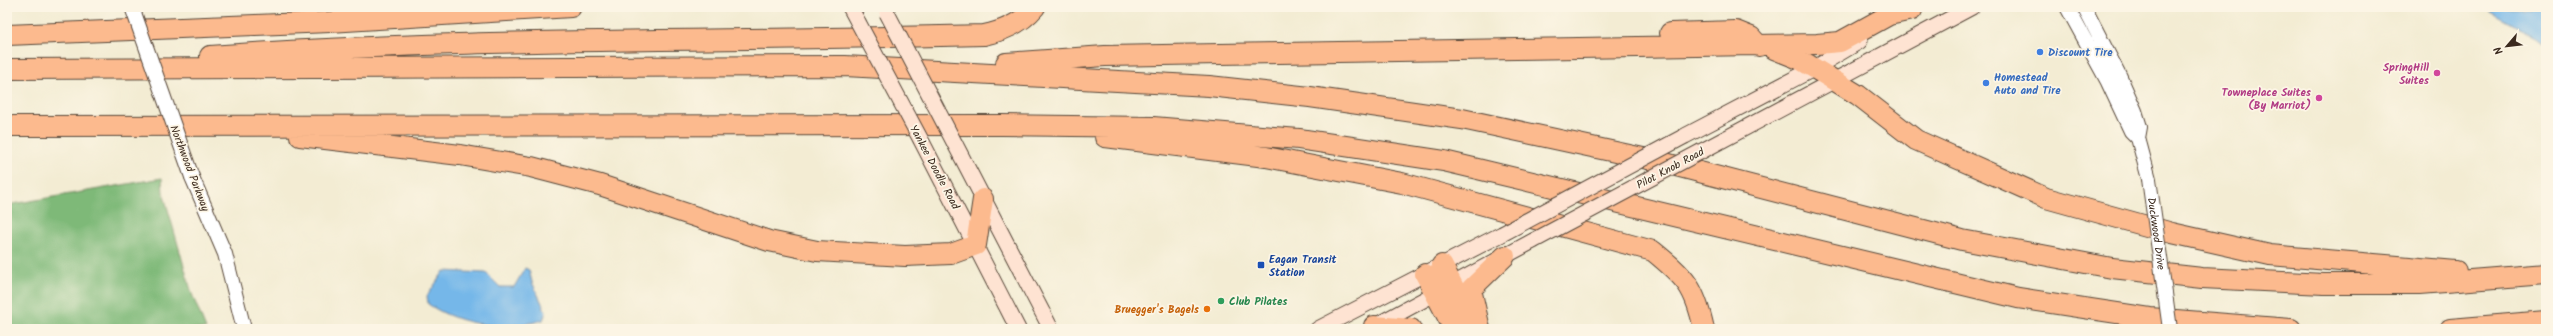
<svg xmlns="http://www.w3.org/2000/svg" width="2553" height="336" viewBox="0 0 2553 336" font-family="Kalam,sans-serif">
<rect width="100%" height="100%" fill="#fcf5e5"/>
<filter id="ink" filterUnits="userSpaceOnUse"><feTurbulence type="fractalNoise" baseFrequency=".025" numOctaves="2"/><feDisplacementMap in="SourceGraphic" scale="8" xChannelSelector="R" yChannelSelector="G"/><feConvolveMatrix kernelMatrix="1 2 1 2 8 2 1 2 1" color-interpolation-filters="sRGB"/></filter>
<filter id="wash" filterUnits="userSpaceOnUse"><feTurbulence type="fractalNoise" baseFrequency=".012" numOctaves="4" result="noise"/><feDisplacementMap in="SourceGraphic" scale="16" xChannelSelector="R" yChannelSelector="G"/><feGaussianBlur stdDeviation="0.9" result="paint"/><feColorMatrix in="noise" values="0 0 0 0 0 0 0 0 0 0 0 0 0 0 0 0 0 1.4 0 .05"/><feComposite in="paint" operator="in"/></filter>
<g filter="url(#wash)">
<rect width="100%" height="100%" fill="#f3ecd3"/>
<!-- forest -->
<path fill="#7eb978" stroke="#5c724b" d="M 162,178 L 163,192 L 192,294 L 206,329 L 7,329 L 7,205 Z"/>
<!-- water -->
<path fill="#74b7e9" stroke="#587084" d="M 2481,7 L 2546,7 L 2546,43 Z
M 525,268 L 529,270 L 532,282 L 546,312 L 543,320 C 506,331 460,326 428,304 L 427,296 L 444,271 L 486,273 L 500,287 L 514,287 Z"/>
</g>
<g filter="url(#ink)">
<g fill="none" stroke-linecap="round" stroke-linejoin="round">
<!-- tertiary casing -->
<g stroke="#574739" stroke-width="16">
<path id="tertiary" d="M 2067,7 L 2108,82 L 2131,131 L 2138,138
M 2084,7 L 2120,77 L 2135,111 L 2140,127 L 2138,138 L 2149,179
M 192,177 L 225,254 L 244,329"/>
</g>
<!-- secondary casing -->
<g stroke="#574739" stroke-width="17">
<path id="secondary" d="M 850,7 L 858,22
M 1685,136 L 1813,69 L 1860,41
M 921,140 L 1018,329
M 955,144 L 1051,329
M 1702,151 L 1972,7
M 1373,327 L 1533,241
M 1318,329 L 1502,234"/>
</g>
<!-- motorway casing -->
<g stroke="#574739" stroke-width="22">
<path id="motorway" d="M 1670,33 L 1736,31 L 1751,37 L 1759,46
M 7,35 L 330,22 L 571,7
M 1774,49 L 1799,59 L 1858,95 L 1916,140 L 2046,198 L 2172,233 L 2270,255 L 2456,271
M 210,56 C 468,37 726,42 984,35 C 1003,31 1023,22 1035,7
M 1006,63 L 1105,56 L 1817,44 L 1840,42 L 1889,15 L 1912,10
M 7,69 L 845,66 L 1209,86 L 1310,97 L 1462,119 L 1657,161 L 1962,240 L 2112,268 L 2202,278 L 2324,284 L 2420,284 L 2546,274
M 7,126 L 1001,125 L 1153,127 L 1299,139 L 1444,161 L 2018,298 L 2150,318 L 2291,329
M 300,136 L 460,155 L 531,167 L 600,185 L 769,241 L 817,251 L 905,256 L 951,254 L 976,245 L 983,199
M 1105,137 L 1266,157 L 1402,183 L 1653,251 C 1686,278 1695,287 1704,329
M 1442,265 L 1471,320
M 1425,274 L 1454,329
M 1374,326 L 1411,329
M 1480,329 L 1471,289 L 1505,256
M 2450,329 L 2546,321"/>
</g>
<!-- tertiary -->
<use href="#tertiary" stroke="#fff" stroke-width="14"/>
<!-- secondary -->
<use href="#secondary" stroke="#fee3d2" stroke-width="15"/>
<!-- motorway -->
<use href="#motorway" stroke="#fcba8e" stroke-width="20"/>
<!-- tertiary-bridge casing -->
<g stroke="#574739" stroke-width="16" stroke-linecap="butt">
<g id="tertiary-bridge">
<path d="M 132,7 L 192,177"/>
<path id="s1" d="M 2149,179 L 2170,329"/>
</g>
</g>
<!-- secondary-bridge casing -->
<g stroke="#574739" stroke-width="17" stroke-linecap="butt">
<path id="secondary-bridge" d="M 887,13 L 955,144
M 858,22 L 921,140
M 1502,234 L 1685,136
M 1533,241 L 1702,151"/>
</g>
<!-- tertiary-bridge -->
<use href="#tertiary-bridge" stroke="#fff" stroke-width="14"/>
<!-- secondary-bridge -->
<use href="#secondary-bridge" stroke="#fee3d2" stroke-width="15"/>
</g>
</g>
<!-- markers -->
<g fill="#3f7fe0" stroke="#fcf5e5" stroke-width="1.5">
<circle cx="2040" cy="52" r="4"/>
<circle cx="1986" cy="83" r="4"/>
</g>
<g fill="#d1479c" stroke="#fcf5e5" stroke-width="1.5">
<circle cx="2437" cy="73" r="4"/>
<circle cx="2319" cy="98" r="4"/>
</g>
<rect fill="#1a4fb4" stroke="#fcf5e5" stroke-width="1.5" x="1257" y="261" width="8" height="8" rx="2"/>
<circle fill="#2e9e5b" stroke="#fcf5e5" stroke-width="1.5" cx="1221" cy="301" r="4"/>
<circle fill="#e8710a" stroke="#fcf5e5" stroke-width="1.5" cx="1207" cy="309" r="4"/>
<g text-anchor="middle" stroke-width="3.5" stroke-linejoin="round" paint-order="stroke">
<!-- shop labels -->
<g font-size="11" font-weight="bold" fill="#366cbe" stroke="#fcf5e5" text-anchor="start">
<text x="2048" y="56">Discount Tire</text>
<text x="1994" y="81">Homestead<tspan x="1994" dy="13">Auto and Tire</tspan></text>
</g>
<!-- hotel labels -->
<g font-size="11" font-weight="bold" fill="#b23c85" stroke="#fcf5e5" text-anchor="end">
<text x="2429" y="71">SpringHill<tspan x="2429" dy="13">Suites</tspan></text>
<text x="2311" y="96">Towneplace Suites<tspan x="2311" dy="13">(By Marriot)</tspan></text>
</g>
<!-- street labels -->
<g font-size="11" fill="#3b2a1e" stroke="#fcf5e5">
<text transform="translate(935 167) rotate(62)" y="4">Yankee Doodle Road</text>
<text transform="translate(190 168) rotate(69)" y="4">Northwood Parkway</text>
<text transform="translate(1670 168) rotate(-28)" y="4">Pilot Knob Road</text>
<text dy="4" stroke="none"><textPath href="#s1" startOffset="55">Duckwood Drive</textPath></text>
</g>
<!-- transit labels -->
<g font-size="11" font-weight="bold" fill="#164399" stroke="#fcf5e5" text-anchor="start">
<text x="1269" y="263">Eagan Transit<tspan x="1269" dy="13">Station</tspan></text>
</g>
<!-- leisure labels -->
<g font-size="11" font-weight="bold" fill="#27864d" stroke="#fcf5e5" text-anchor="start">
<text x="1229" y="305">Club Pilates</text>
</g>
<!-- food labels -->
<g font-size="11" font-weight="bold" fill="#c56008" stroke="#fcf5e5" text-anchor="end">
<text x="1199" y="313">Bruegger's Bagels</text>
</g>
</g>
<!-- margin -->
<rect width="2553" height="336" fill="none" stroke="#fcf5e5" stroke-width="24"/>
<!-- north arrow -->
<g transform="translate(2507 46) rotate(242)" stroke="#fcf5e5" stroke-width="3" paint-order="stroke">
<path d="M0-3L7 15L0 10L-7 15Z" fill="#3b2a1e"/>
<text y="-6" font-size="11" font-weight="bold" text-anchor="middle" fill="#3b2a1e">N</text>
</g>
</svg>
